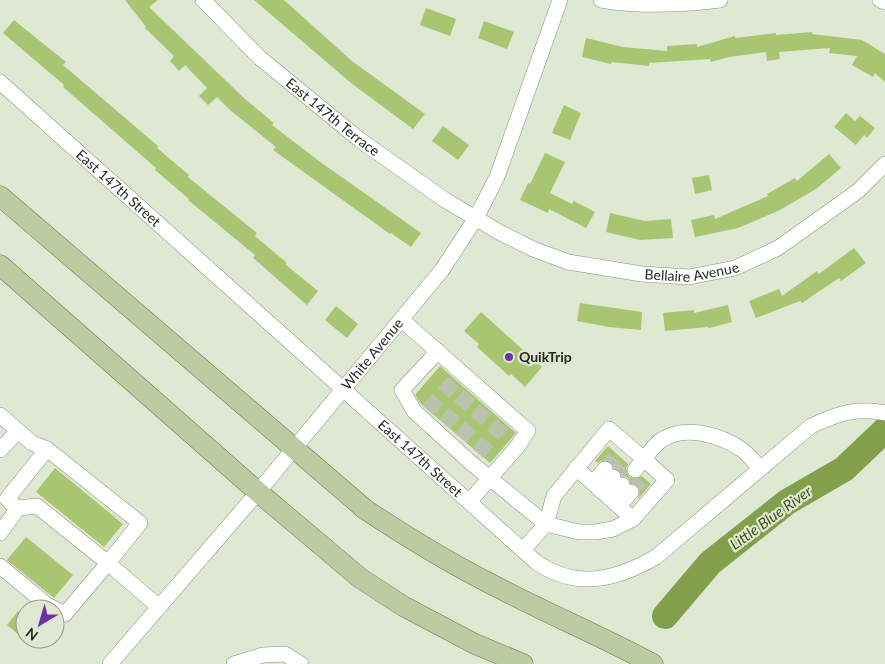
<svg xmlns="http://www.w3.org/2000/svg" width="885" height="664" viewBox="0 0 885 664" font-family="Lato,sans-serif">
<rect width="100%" height="100%" fill="#dfe8d2"/>
<g fill="none" stroke-linecap="round" stroke-linejoin="round">
<!-- river -->
<path stroke="#829f4c" stroke-width="26" d="M 665,616 L 710,563 L 787,502 L 844,469 L 885,430"/>
</g>
<!-- building -->
<path fill="#a8c672" d="M 125,0 L 158,0 L 149,7 L 245,99 L 274,123 L 272,125 L 319,161 L 421,233 L 411,247 L 391,233 L 390,234 L 273,150 L 276,147 L 230,110 L 217,97 L 208,105 L 199,96 L 207,88 L 185,65 L 179,71 L 170,61 L 174,56 L 145,28 L 146,27 Z
M 254,0 L 284,0 L 352,61 L 425,114 L 413,129 L 351,83 Z
M 426,8 L 456,19 L 450,36 L 420,25 Z
M 14,20 L 66,62 L 63,65 L 158,146 L 157,148 L 189,175 L 188,177 L 257,233 L 255,236 L 287,263 L 285,264 L 318,291 L 307,305 L 253,258 L 255,255 L 188,200 L 189,199 L 155,170 L 156,168 L 63,87 L 64,85 L 3,33 Z
M 484,21 L 514,32 L 507,49 L 478,38 Z
M 812,32 L 812,34 L 862,40 L 885,54 L 885,82 L 875,73 L 873,77 L 852,65 L 857,56 L 829,53 L 830,48 L 779,52 L 780,59 L 767,61 L 766,52 L 729,57 L 711,62 L 710,59 L 649,63 L 649,66 L 612,62 L 611,64 L 582,57 L 586,38 L 623,47 L 667,51 L 667,46 L 697,44 L 697,47 L 735,36 L 735,38 L 776,33 L 776,35 Z
M 564,105 L 581,113 L 570,140 L 552,133 Z
M 846,113 L 855,121 L 860,116 L 875,128 L 867,138 L 864,135 L 856,145 L 834,127 Z
M 443,126 L 469,145 L 458,160 L 432,141 Z
M 545,153 L 565,162 L 550,193 L 572,204 L 574,201 L 595,212 L 586,228 L 549,209 L 548,213 L 520,200 L 528,183 L 530,184 Z
M 829,154 L 841,168 L 816,189 L 778,211 L 738,228 L 695,237 L 691,220 L 714,215 L 715,219 L 768,196 L 767,194 L 795,178 L 797,181 Z
M 709,175 L 712,190 L 695,194 L 692,178 Z
M 610,213 L 645,221 L 671,219 L 673,238 L 640,240 L 606,232 Z
M 854,248 L 866,263 L 841,281 L 839,278 L 802,303 L 800,301 L 756,318 L 749,301 L 779,289 L 782,296 L 817,271 L 819,274 Z
M 580,303 L 642,312 L 641,330 L 609,327 L 577,321 Z
M 728,305 L 732,322 L 709,328 L 708,327 L 665,331 L 663,313 L 694,310 L 694,313 Z
M 336,306 L 358,324 L 347,338 L 325,320 Z
M 481,312 L 542,367 L 525,387 L 511,374 L 509,376 L 477,347 L 479,344 L 464,331 Z
M 440,366 L 516,433 L 490,463 L 420,403 L 415,395 Z
M 608,446 L 628,464 L 626,469 L 629,477 L 634,479 L 642,476 L 651,484 L 638,499 L 640,493 L 637,485 L 631,483 L 627,477 L 622,476 L 619,470 L 614,468 L 611,462 L 602,460 L 598,463 L 595,461 Z
M 55,468 L 123,524 L 104,547 L 36,492 Z
M 26,537 L 73,575 L 54,598 L 7,560 Z
M 18,611 L 25,617 L 25,640 L 7,625 Z"/>
<g fill="none" stroke-linecap="round" stroke-linejoin="round">
<!-- minor-tunnel -->
<path stroke="#bac2ae" stroke-width="15" stroke-dasharray="15 8" stroke-linecap="butt" d="M 428,410 L 456,379
M 445,424 L 471,393
M 461,438 L 487,407
M 478,453 L 505,421
M 605,469 L 617,454
M 613,477 L 626,462
M 631,492 L 644,477"/>
<!-- minor casing -->
<g stroke="#88907c" stroke-width="16">
<g id="minor">
<path id="s1" d="M 203,0 L 260,58 L 360,140 L 445,200 L 499,232 L 533,249 L 568,262 L 642,274 L 689,277 L 735,268 L 778,248 L 858,191 L 885,164"/>
<path d="M 601,0 C 641,7 680,5 720,0"/>
<path d="M 880,0 L 885,2"/>
<path id="s2" d="M 0,82 L 536,562 C 576,590 616,580 656,557 L 811,426 C 837,414 855,407 885,413"/>
<path d="M 402,320 L 528,431 L 517,447 L 469,502"/>
<path d="M 438,351 L 402,390 L 414,411 L 470,462 L 546,524 L 579,532 L 596,532 L 613,529 L 633,519 L 667,480 L 644,459 L 635,470"/>
<path d="M 0,415 L 32,443 L 47,449 L 140,523 L 108,563 L 37,506 L 18,508"/>
<path d="M 0,450 L 18,431"/>
<path d="M 576,468 L 633,519"/>
<path d="M 593,483 L 605,469"/>
<path d="M 601,491 L 613,477"/>
<path d="M 7,499 L 47,449"/>
<path d="M 611,499 L 622,485"/>
<path d="M 619,506 L 631,492"/>
<path d="M 0,533 L 18,508 L 10,502"/>
<path d="M 523,550 L 546,524 L 554,496 L 609,429 L 644,459 C 649,453 656,443 663,439 C 686,425 720,435 741,449 C 748,454 754,462 760,468"/>
<path d="M 0,566 L 47,605 L 65,614 L 108,563 L 159,607"/>
<path id="s3" d="M 110,664 L 258,492 L 442,270 L 476,218 L 497,177 L 560,0"/>
<path d="M 234,664 L 263,655 L 285,654 L 301,664"/>
</g>
</g>
<!-- major casing -->
<g stroke="#6b7c4c" stroke-width="21">
<path id="major" d="M 0,196 L 366,510 C 407,537 449,563 493,585 C 546,613 601,636 653,664
M 0,265 L 258,492 L 360,578 L 403,606 L 475,644 L 523,664"/>
</g>
<!-- minor -->
<use href="#minor" stroke="#fff" stroke-width="15"/>
<!-- major -->
<use href="#major" stroke="#bccba1" stroke-width="20"/>
</g>
<!-- markers -->
<circle fill="#7030a5" stroke="#dfe8d2" stroke-width="2" cx="509" cy="357" r="5"/>
<g text-anchor="middle" stroke-width="4.5" stroke-linejoin="round" paint-order="stroke">
<!-- street labels -->
<g font-size="14" fill="#252820" stroke="#dfe8d2">
<text dy="5" stroke="none"><textPath href="#s1" startOffset="175">East 147th Terrace</textPath></text>
<text dy="5" stroke="none"><textPath href="#s2" startOffset="159">East 147th Street</textPath></text>
<text dy="5" stroke="none"><textPath href="#s1" startOffset="578">Bellaire Avenue</textPath></text>
<text dy="5" stroke="none"><textPath href="#s3" startOffset="406">White Avenue</textPath></text>
<text dy="5" stroke="none"><textPath href="#s2" startOffset="564">East 147th Street</textPath></text>
</g>
<!-- poi labels -->
<g font-size="14" font-weight="bold" fill="#252820" stroke="#dfe8d2" text-anchor="start">
<text x="519" y="362">QuikTrip</text>
</g>
<!-- water labels -->
<g font-size="15" font-style="italic" fill="#3e5015" stroke="#dfe8d2">
<text transform="translate(771 518) rotate(-36)" y="5">Little Blue River</text>
</g>
</g>
<!-- north arrow -->
<g transform="translate(40 624) rotate(218)"><circle r="24" fill="#dfe8d2" stroke="#959b8b"/>
<path d="M0-4L9 19L0 12L-9 19Z" fill="#7030a5"/>
<text y="-8" font-size="14" font-weight="bold" text-anchor="middle" fill="#252820">N</text>
</g>
</svg>
